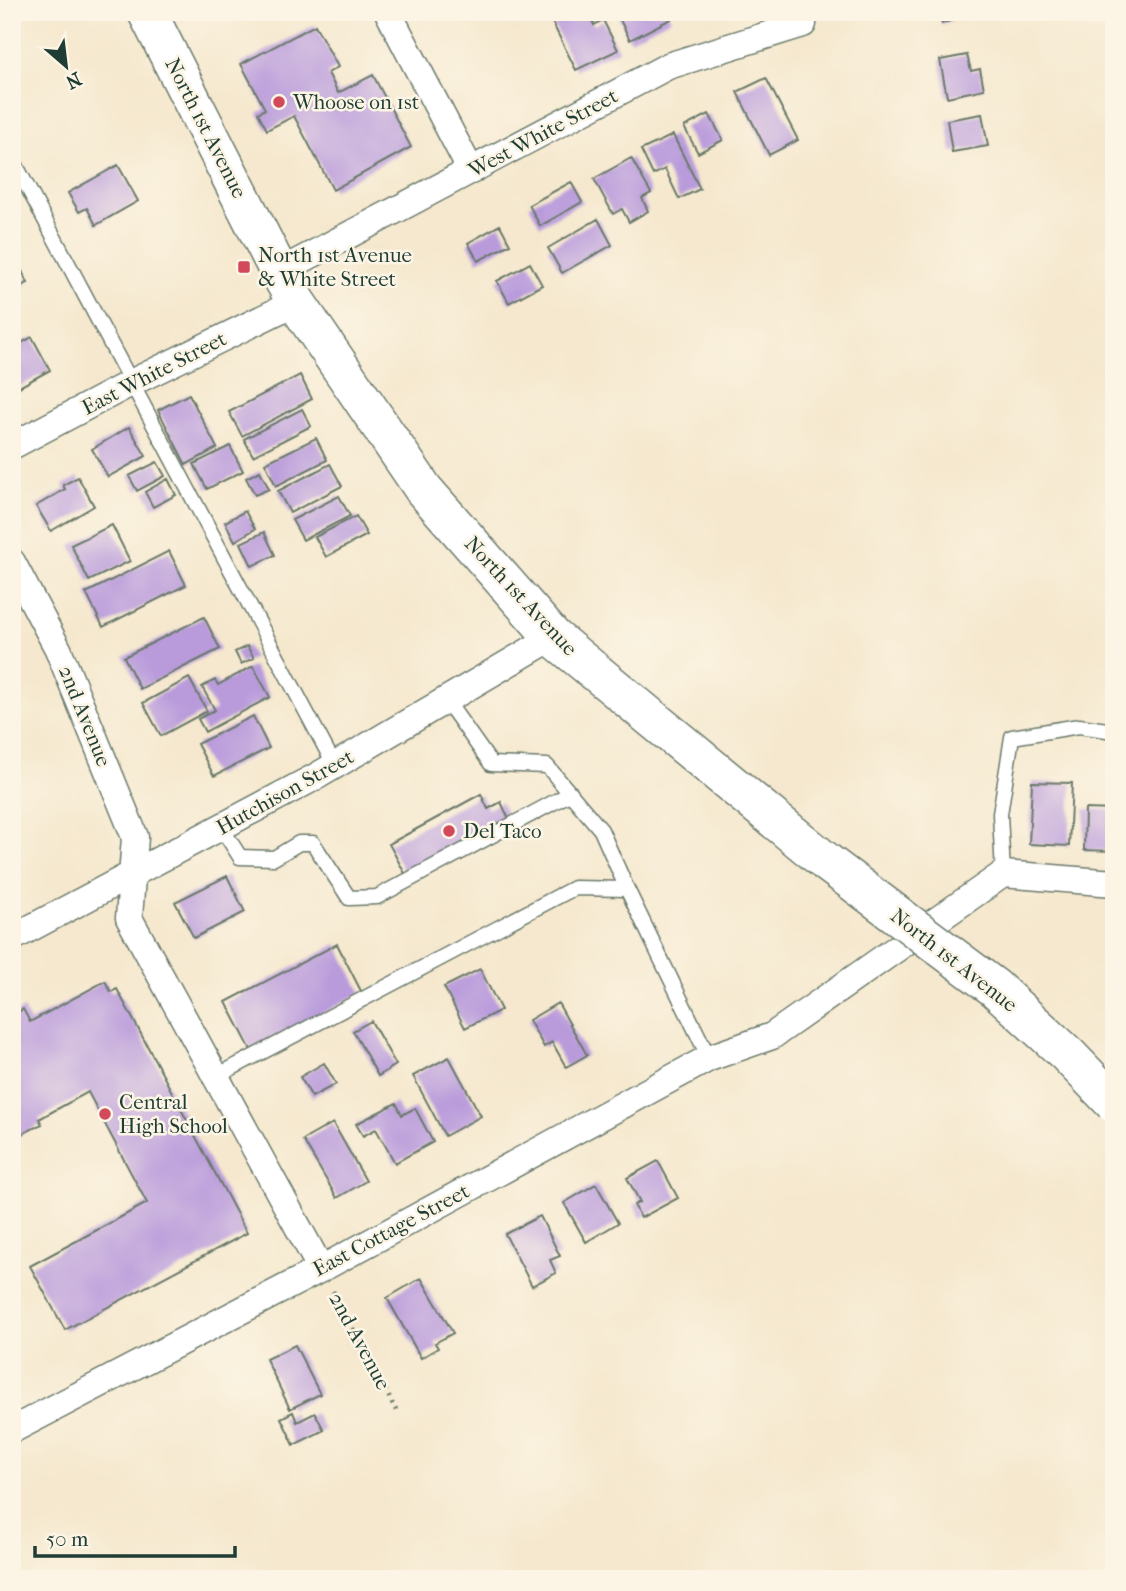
<svg xmlns="http://www.w3.org/2000/svg" width="1126" height="1591" viewBox="0 0 1126 1591" font-family="'IM FELL French Canon',serif">
<rect width="100%" height="100%" fill="#fcf5e5"/>
<filter id="ink" filterUnits="userSpaceOnUse"><feTurbulence type="fractalNoise" baseFrequency=".0143" numOctaves="2"/><feDisplacementMap in="SourceGraphic" scale="14" xChannelSelector="R" yChannelSelector="G"/><feConvolveMatrix kernelMatrix="1 2 1 2 8 2 1 2 1" color-interpolation-filters="sRGB"/></filter>
<filter id="wash" filterUnits="userSpaceOnUse"><feTurbulence type="fractalNoise" baseFrequency=".00686" numOctaves="4" result="noise"/><feDisplacementMap in="SourceGraphic" scale="28" xChannelSelector="R" yChannelSelector="G"/><feGaussianBlur stdDeviation="1.57" result="paint"/><feColorMatrix in="noise" values="0 0 0 0 0 0 0 0 0 0 0 0 0 0 0 0 0 1.4 0 .05"/><feComposite in="paint" operator="in"/></filter>
<g filter="url(#wash)">
<rect width="100%" height="100%" fill="#f5e8ce"/>
<g id="blocks">
<!-- building -->
<path fill="#b99bdb" d="M 547,12 L 588,12 L 594,25 L 603,20 L 618,50 L 576,70 Z
M 616,12 L 667,12 L 671,19 L 630,40 Z
M 937,12 L 972,12 L 942,24 Z
M 315,25 L 338,67 L 328,73 L 338,93 L 373,75 L 411,147 L 333,190 L 294,116 L 267,130 L 258,113 L 265,109 L 241,64 Z
M 967,55 L 971,71 L 980,69 L 984,89 L 947,97 L 940,60 Z
M 766,78 L 798,140 L 769,155 L 737,92 Z
M 709,114 L 723,140 L 698,153 L 684,127 Z
M 982,114 L 988,146 L 952,152 L 947,120 Z
M 673,135 L 700,189 L 679,199 L 665,169 L 653,175 L 641,150 Z
M 631,158 L 651,193 L 642,198 L 648,211 L 629,222 L 622,209 L 613,214 L 594,179 Z
M 118,165 L 138,201 L 96,225 L 87,208 L 79,212 L 68,193 Z
M 571,182 L 582,202 L 540,226 L 529,205 Z
M 598,219 L 612,245 L 562,273 L 548,248 Z
M 500,225 L 510,244 L 478,261 L 468,243 Z
M 12,251 L 28,283 L 12,290 Z
M 530,263 L 542,285 L 509,303 L 497,281 Z
M 32,337 L 50,370 L 12,391 L 12,348 Z
M 300,375 L 312,399 L 242,436 L 229,412 Z
M 189,394 L 217,448 L 186,465 L 158,410 Z
M 302,409 L 311,426 L 253,456 L 244,439 Z
M 129,427 L 146,456 L 108,477 L 92,449 Z
M 316,438 L 327,460 L 276,486 L 265,463 Z
M 230,446 L 243,471 L 207,489 L 194,464 Z
M 157,462 L 165,476 L 137,491 L 129,476 Z
M 330,464 L 342,486 L 290,513 L 278,491 Z
M 260,471 L 269,489 L 255,495 L 246,478 Z
M 78,477 L 94,506 L 51,531 L 36,506 L 65,489 L 63,485 Z
M 168,479 L 176,495 L 153,507 L 145,492 Z
M 339,496 L 350,516 L 303,540 L 292,520 Z
M 245,511 L 255,529 L 235,541 L 225,522 Z
M 356,516 L 367,535 L 326,557 L 315,537 Z
M 112,525 L 130,561 L 89,581 L 71,545 Z
M 264,532 L 275,555 L 252,566 L 241,543 Z
M 169,551 L 186,585 L 103,627 L 86,593 Z
M 204,617 L 220,649 L 140,689 L 124,657 Z
M 247,646 L 254,658 L 241,664 L 235,652 Z
M 253,666 L 270,697 L 205,732 L 198,719 L 215,710 L 202,687 L 215,680 L 218,685 Z
M 189,678 L 207,711 L 161,736 L 143,703 Z
M 253,716 L 269,748 L 214,776 L 197,744 Z
M 1032,782 L 1072,783 L 1069,846 L 1029,844 Z
M 481,794 L 488,809 L 501,802 L 509,819 L 408,879 L 389,844 Z
M 1085,809 L 1114,810 L 1114,851 L 1084,850 Z
M 227,876 L 245,912 L 194,938 L 175,902 Z
M 337,944 L 362,993 L 251,1050 L 226,1002 Z
M 480,969 L 501,1010 L 465,1028 L 444,987 Z
M 105,981 L 111,992 L 117,989 L 247,1233 L 65,1330 L 30,1266 L 147,1203 L 88,1092 L 39,1119 L 42,1124 L 12,1139 L 12,1015 L 23,1009 L 30,1022 Z
M 558,1003 L 587,1055 L 566,1067 L 552,1042 L 544,1047 L 529,1020 Z
M 371,1021 L 396,1065 L 378,1076 L 353,1031 Z
M 449,1057 L 481,1116 L 445,1136 L 413,1076 Z
M 324,1063 L 336,1084 L 312,1097 L 300,1077 Z
M 396,1103 L 402,1115 L 415,1108 L 433,1142 L 395,1163 L 376,1129 L 363,1136 L 356,1124 Z
M 333,1123 L 366,1181 L 337,1198 L 303,1140 Z
M 658,1161 L 678,1198 L 641,1218 L 634,1205 L 640,1202 L 627,1178 Z
M 596,1184 L 618,1223 L 586,1242 L 564,1203 Z
M 540,1216 L 560,1256 L 550,1260 L 556,1273 L 532,1286 L 505,1234 Z
M 421,1278 L 453,1333 L 435,1343 L 438,1348 L 421,1358 L 387,1298 Z
M 295,1345 L 320,1394 L 290,1409 L 266,1359 Z
M 293,1412 L 297,1422 L 315,1413 L 324,1430 L 294,1445 L 281,1418 Z"/>
</g>
</g>
<g filter="url(#ink)">
<use href="#blocks" fill-opacity="0" stroke="#6a796a" stroke-width="2"/>
<g fill="none" stroke-linecap="round" stroke-linejoin="round">
<!-- lane casing -->
<g stroke="#6a796a" stroke-width="17">
<path id="lane" d="M 12,158 L 335,766
M 446,700 L 491,764 L 547,766 L 601,830 L 627,889
M 221,827 L 240,857 L 274,858 L 299,843 L 313,843 L 349,898 L 377,897 L 571,793
M 1003,874 L 1000,814 L 1012,737 L 1079,726 L 1114,731
M 215,1077 L 574,888 L 627,889 L 709,1058"/>
</g>
<!-- street casing -->
<g stroke="#6a796a" stroke-width="29">
<path id="street" d="M 388,12 L 471,171
M 279,272 L 668,66 L 803,24
M 12,446 L 131,383 L 296,302
M 12,562 L 58,649 L 135,837 L 129,918 L 321,1269
M 12,938 L 317,776 L 553,637
M 12,1430 L 321,1269 L 709,1058 L 772,1036 L 1003,874 L 1114,883"/>
</g>
<!-- secondary casing -->
<g stroke="#6a796a" stroke-width="41">
<path id="secondary" d="M 147,12 L 279,272 L 296,302 L 424,490 L 553,637 L 825,861"/>
</g>
<!-- path -->
<path stroke="#6a796a" stroke-width="4.5" stroke-dasharray="2 5" stroke-linecap="butt" d="M 333,1291 L 398,1414"/>
<!-- lane -->
<use href="#lane" stroke="#fff" stroke-width="14"/>
<!-- street -->
<use href="#street" stroke="#fff" stroke-width="26"/>
<!-- secondary -->
<use href="#secondary" stroke="#fff" stroke-width="38"/>
<!-- secondary-bridge casing -->
<g stroke="#6a796a" stroke-width="41" stroke-linecap="butt">
<path id="secondary-bridge" d="M 825,861 L 995,988 L 1067,1054 L 1114,1103"/>
</g>
<!-- secondary-bridge -->
<use href="#secondary-bridge" stroke="#fff" stroke-width="38"/>
</g>
</g>
<!-- markers -->
<g fill="#d1495b" stroke="#fcf5e5" stroke-width="2.5">
<circle cx="279" cy="102" r="7"/>
<rect x="237" y="260" width="14" height="14" rx="3.5"/>
<circle cx="449" cy="831" r="7"/>
<circle cx="105" cy="1114" r="7"/>
</g>
<g text-anchor="middle" stroke-width="5" stroke-linejoin="round" paint-order="stroke">
<!-- poi labels -->
<g font-size="21" fill="#1f3d34" stroke="#fcf5e5" text-anchor="start">
<text x="293" y="109">Whoose on 1st</text>
<text x="258" y="262">North 1st Avenue<tspan x="258" dy="24">&amp; White Street</tspan></text>
<text x="463" y="838">Del Taco</text>
<text x="119" y="1109">Central<tspan x="119" dy="24">High School</tspan></text>
</g>
<!-- street labels -->
<g font-size="21" fill="#1f3d34" stroke="#fcf5e5">
<text transform="translate(206 128) rotate(63)" y="7">North 1st Avenue</text>
<text transform="translate(543 133) rotate(-28)" y="7">West White Street</text>
<text transform="translate(154 373) rotate(-27)" y="7">East White Street</text>
<text transform="translate(521 596) rotate(47)" y="7">North 1st Avenue</text>
<text transform="translate(85 716) rotate(68)" y="7">2nd Avenue</text>
<text transform="translate(285 792) rotate(-29)" y="7">Hutchison Street</text>
<text transform="translate(954 960) rotate(38)" y="7">North 1st Avenue</text>
<text transform="translate(391 1230) rotate(-28)" y="7">East Cottage Street</text>
<text transform="translate(360 1341) rotate(62)" y="7">2nd Avenue</text>
</g>
</g>
<!-- margin -->
<rect width="1126" height="1591" fill="none" stroke="#fcf5e5" stroke-width="42"/>
<!-- north arrow -->
<g transform="translate(66 66) rotate(152)" stroke="#fcf5e5" stroke-width="5" paint-order="stroke">
<path d="M0-5L12 26L0 18L-12 26Z" fill="#1f3d34"/>
<text y="-10" font-size="19" font-weight="bold" text-anchor="middle" fill="#1f3d34">N</text>
</g>
<!-- scale -->
<path d="M35 1546v10h200v-10" fill="none" stroke="#1f3d34" stroke-width="3.5"/>
<text x="46" y="1546" font-size="21" fill="#1f3d34" stroke="#fcf5e5" stroke-width="5" paint-order="stroke">50 m</text>
</svg>
